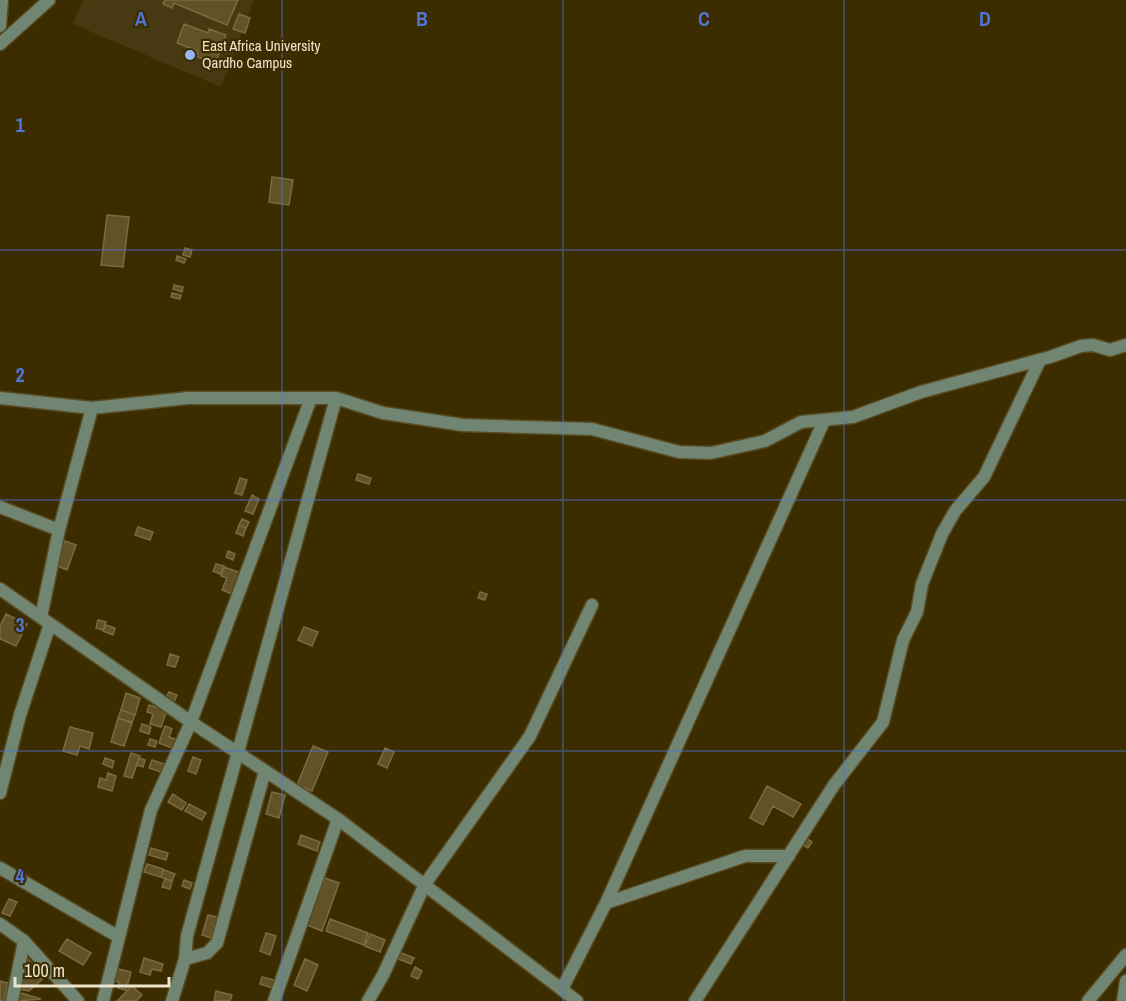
<svg xmlns="http://www.w3.org/2000/svg" width="1126" height="1001" viewBox="0 0 1126 1001" font-family="'Archivo Narrow',sans-serif">
<rect width="100%" height="100%" fill="#3c2d00"/>
<!-- built -->
<path fill="#473a12" d="M 83,0 L 254,0 L 221,87 L 73,24 Z"/>
<!-- building -->
<path fill="#625228" stroke="#7b6b40" stroke-width="1.5" d="M 165,0 L 238,0 L 227,25 L 174,3 L 172,8 L 163,4 Z
M 239,14 L 250,18 L 245,33 L 233,29 Z
M 184,24 L 208,33 L 209,29 L 226,35 L 215,64 L 196,56 L 198,51 L 177,43 Z
M 272,177 L 293,180 L 289,205 L 269,202 Z
M 107,215 L 129,217 L 123,267 L 101,265 Z
M 185,248 L 192,250 L 190,257 L 183,255 Z
M 177,256 L 186,259 L 184,263 L 176,260 Z
M 174,285 L 183,287 L 182,292 L 173,289 Z
M 172,293 L 181,295 L 180,299 L 171,297 Z
M 358,474 L 371,478 L 369,484 L 356,480 Z
M 240,478 L 247,480 L 242,495 L 235,493 Z
M 252,495 L 259,499 L 253,514 L 245,511 Z
M 242,519 L 249,522 L 246,528 L 239,525 Z
M 239,525 L 246,528 L 243,536 L 236,533 Z
M 138,527 L 153,532 L 150,540 L 135,535 Z
M 65,541 L 76,545 L 67,570 L 55,565 Z
M 228,551 L 235,554 L 233,560 L 226,557 Z
M 216,564 L 224,566 L 220,574 L 213,571 Z
M 224,567 L 241,573 L 232,594 L 222,590 L 227,578 L 221,576 Z
M 480,592 L 487,594 L 485,600 L 478,598 Z
M 6,614 L 27,624 L 16,646 L 0,639 L 0,626 Z
M 98,620 L 106,622 L 103,630 L 96,628 Z
M 106,625 L 115,628 L 113,635 L 103,631 Z
M 304,627 L 318,632 L 312,646 L 298,640 Z
M 170,654 L 179,657 L 175,667 L 167,665 Z
M 169,692 L 177,695 L 173,704 L 165,700 Z
M 126,693 L 140,698 L 135,715 L 121,710 Z
M 149,705 L 167,710 L 161,727 L 150,724 L 153,714 L 147,712 Z
M 121,710 L 135,715 L 132,722 L 118,718 Z
M 118,718 L 132,723 L 124,746 L 111,742 Z
M 142,724 L 151,727 L 149,734 L 140,731 Z
M 165,726 L 172,729 L 169,737 L 178,740 L 175,749 L 159,743 Z
M 70,727 L 93,733 L 89,749 L 80,746 L 77,755 L 63,751 Z
M 150,739 L 157,741 L 155,747 L 148,745 Z
M 313,746 L 328,752 L 312,791 L 297,785 Z
M 385,748 L 394,752 L 387,768 L 378,764 Z
M 131,753 L 140,756 L 132,778 L 124,776 Z
M 193,757 L 201,760 L 196,774 L 188,771 Z
M 105,758 L 114,761 L 112,768 L 103,764 Z
M 139,758 L 145,760 L 143,767 L 137,765 Z
M 152,760 L 167,765 L 164,773 L 149,768 Z
M 108,773 L 116,776 L 112,791 L 98,787 L 100,778 L 106,780 Z
M 767,786 L 801,804 L 793,817 L 773,806 L 763,825 L 750,818 Z
M 272,792 L 285,795 L 279,818 L 266,814 Z
M 173,794 L 186,803 L 182,810 L 168,802 Z
M 189,804 L 206,813 L 202,820 L 185,811 Z
M 301,835 L 320,842 L 317,851 L 298,844 Z
M 806,838 L 812,842 L 808,848 L 803,845 Z
M 151,848 L 168,853 L 166,860 L 149,855 Z
M 147,864 L 163,869 L 161,877 L 144,872 Z
M 164,870 L 175,874 L 172,881 L 161,877 Z
M 325,878 L 339,883 L 322,931 L 307,925 Z
M 165,879 L 172,881 L 170,889 L 162,887 Z
M 184,880 L 192,883 L 190,889 L 182,886 Z
M 9,899 L 17,902 L 10,916 L 2,913 Z
M 208,915 L 217,917 L 211,938 L 202,935 Z
M 330,919 L 368,933 L 364,945 L 326,931 Z
M 266,933 L 276,936 L 270,955 L 260,951 Z
M 370,934 L 385,940 L 380,952 L 365,946 Z
M 67,939 L 91,953 L 83,965 L 59,951 Z
M 399,952 L 414,958 L 411,964 L 396,958 Z
M 24,955 L 45,977 L 29,991 L 18,989 Z
M 144,958 L 163,964 L 161,971 L 152,969 L 150,975 L 140,972 Z
M 305,959 L 318,965 L 307,991 L 294,985 Z
M 415,967 L 422,971 L 418,979 L 411,976 Z
M 115,968 L 131,972 L 126,990 L 118,988 L 119,982 L 112,980 Z
M 262,977 L 274,980 L 272,988 L 260,984 Z
M 0,981 L 8,983 L 4,1001 L 0,1001 Z
M 132,986 L 142,995 L 136,1001 L 117,1001 Z
M 216,991 L 232,995 L 230,1001 L 214,1001 Z
M 21,993 L 41,999 L 18,1001 Z"/>
<g fill="none" stroke-linecap="round" stroke-linejoin="round">
<!-- street casing -->
<g stroke="#584a21" stroke-width="15">
<path id="street" d="M 0,26 L 2,0
M 0,44 L 49,0
M 0,398 L 92,408 L 188,398 L 336,398 L 383,413 L 463,425 L 592,429 L 679,452 L 711,453 L 765,441 L 801,422 L 853,417 L 921,392 L 1050,357 L 1081,346 L 1093,345 L 1110,350 L 1126,345
M 0,507 L 59,530
M 0,589 L 191,722 L 338,819 L 577,1001
M 41,617 L 59,530 L 92,408
M 0,793 L 20,715 L 50,624
M 0,868 L 119,937
M 606,903 L 824,421
M 0,924 L 24,941 L 78,1001
M 185,959 L 207,953 L 217,943 L 265,771
M 562,989 L 606,903 L 745,856 L 789,856
M 12,1001 L 24,941
M 103,1001 L 151,810 L 191,722 L 311,398
M 172,1001 L 185,959 L 187,936 L 336,398
M 274,1001 L 338,819
M 368,1001 L 383,975 L 425,884 L 530,736 L 592,605
M 695,1001 L 834,785 L 883,722 L 903,640 L 917,612 L 922,584 L 942,534 L 955,511 L 984,477 L 1040,360
M 1088,1001 L 1126,955
M 1123,1001 L 1126,981"/>
</g>
<!-- street -->
<use href="#street" stroke="#708673" stroke-width="12"/>
</g>
<!-- grid -->
<path fill="none" stroke="#5174d5" stroke-width="1.5" stroke-opacity="0.55" d="M 282,0 L 282,1001M 563,0 L 563,1001M 844,0 L 844,1001M 0,250 L 1126,250M 0,500 L 1126,500M 0,751 L 1126,751"/>
<!-- markers -->
<circle fill="#9cb4fd" stroke="#3c2d00" stroke-width="2" cx="190" cy="55" r="6"/>
<g text-anchor="middle" stroke-width="4.5" stroke-linejoin="round" paint-order="stroke">
<!-- poi labels -->
<g font-size="15" fill="#ece4cd" stroke="#3c2d00" text-anchor="start">
<text x="202" y="51">East Africa University<tspan x="202" dy="17">Qardho Campus</tspan></text>
</g>
</g>
<g font-size="20" text-anchor="middle" font-weight="bold" fill="#5174d5" stroke="#3c2d00" stroke-width="4.5" stroke-linejoin="round" paint-order="stroke">
<text x="141" y="26">A</text>
<text x="422" y="26">B</text>
<text x="704" y="26">C</text>
<text x="985" y="26">D</text>
<text x="20" y="132">1</text>
<text x="20" y="382">2</text>
<text x="20" y="632">3</text>
<text x="20" y="883">4</text>
</g>
<!-- scale -->
<path d="M15 977v9h154v-9" fill="none" stroke="#ece4cd" stroke-width="3"/>
<text x="24" y="977" font-size="18" fill="#ece4cd" stroke="#3c2d00" stroke-width="4.5" paint-order="stroke">100 m</text>
</svg>
